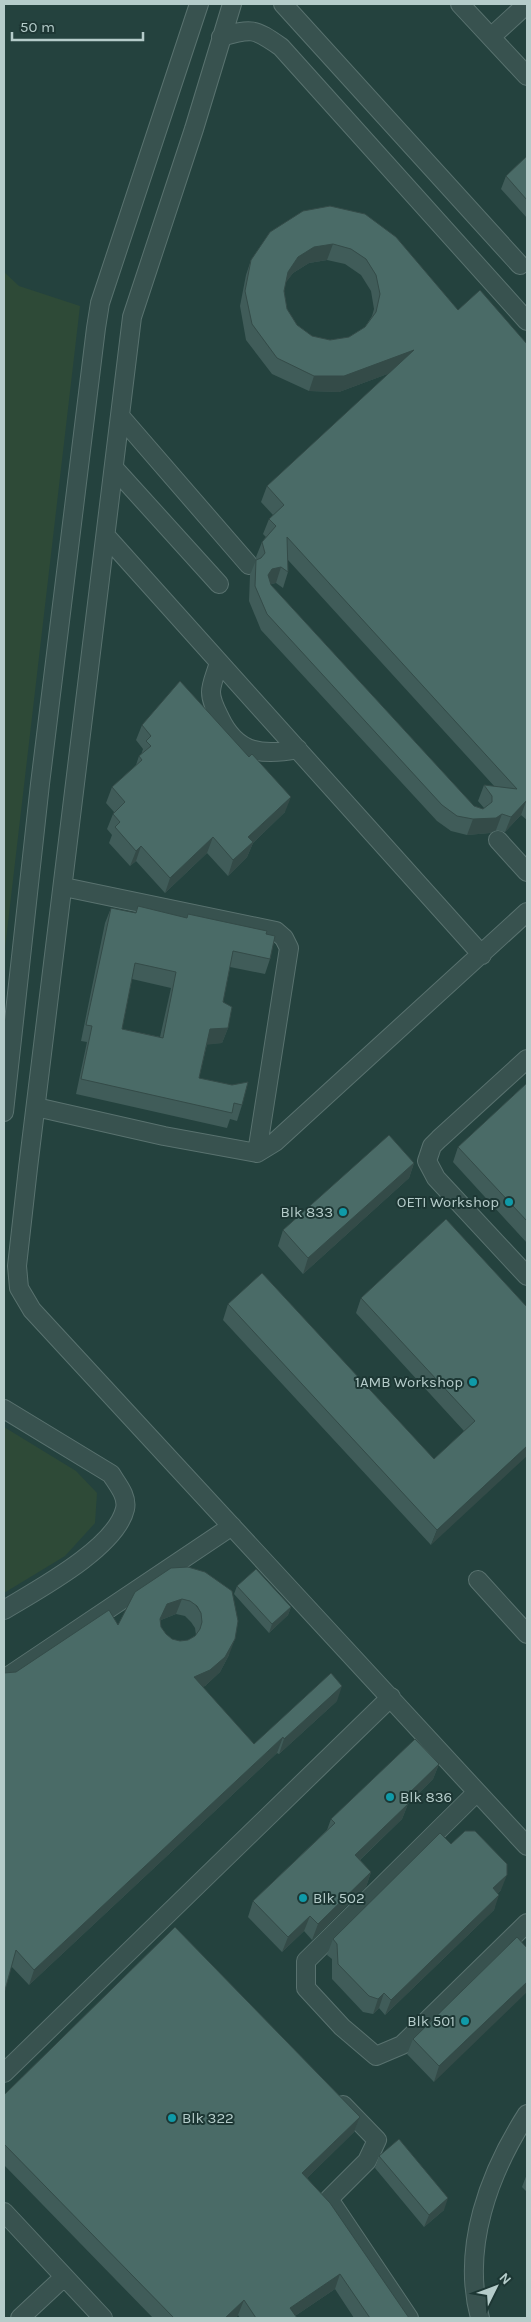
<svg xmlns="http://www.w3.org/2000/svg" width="531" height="2322" viewBox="0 0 531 2322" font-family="Karla,sans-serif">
<rect width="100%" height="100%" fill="#24423e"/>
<!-- green -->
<path fill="#2e4a37" d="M 4,272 L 19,286 L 80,306 L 4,957 Z
M 4,1427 L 76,1471 L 97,1493 L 95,1523 L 65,1556 L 4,1593 Z"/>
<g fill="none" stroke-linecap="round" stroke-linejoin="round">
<!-- minor casing -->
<g stroke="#59726f" stroke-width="20">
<path id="minor" d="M 232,4 L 194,129 L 132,317 L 28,1168 L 17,1266 L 19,1288 L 32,1310 L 527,1846
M 283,4 L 520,265
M 460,4 L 527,76
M 221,37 C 252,28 254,28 281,47 L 527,321
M 491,37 L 527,4
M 120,416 L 249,565
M 114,468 L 219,584
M 106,536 L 482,955
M 219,662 C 217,671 211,683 211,692 C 211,701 216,710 220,718 C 237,754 263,756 298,749
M 498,840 L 527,872
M 64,887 L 276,931 L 284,938 L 289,948 L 257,1153
M 527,1059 L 439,1139 L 432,1146 L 427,1161 L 436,1178 L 527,1276
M 36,1107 L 164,1136 L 257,1153 L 275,1142 L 527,912
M 4,1112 L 40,784 L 96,328 L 100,303 L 199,4
M 4,1409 L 111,1474 C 117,1484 128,1496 125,1509 C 116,1548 37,1590 4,1610
M 478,1580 L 527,1634
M 4,1679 L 232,1526
M 477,1792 L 306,1961 L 306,1988 L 342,2027 L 376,2056 L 402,2045 L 527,1923
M 4,2073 L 391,1697
M 343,2105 L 377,2140 L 367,2161 L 329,2199 L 409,2318
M 4,2212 L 103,2318
M 20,2318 L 64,2277
M 480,2318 C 461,2248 489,2173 527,2114"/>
</g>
<!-- minor -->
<use href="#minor" stroke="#38524f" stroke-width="18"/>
</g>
<!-- wall -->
<path fill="#405c59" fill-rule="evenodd" d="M 527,156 L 527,218 L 501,189 L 506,176 Z
M 303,211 L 458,310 L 527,344 L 527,820 L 521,815 L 505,832 L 496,830 L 490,833 L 467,835 L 451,831 L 437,821 L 261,630 L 249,601 L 250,575 L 256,560 L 257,560 L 256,557 L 262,542 L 266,537 L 263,534 L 269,519 L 273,515 L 261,502 L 267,486 L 390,373 L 339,392 L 309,391 L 272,374 L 246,340 L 240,306 L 246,275 L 251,260 ZM 327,260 L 345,264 L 361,275 L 371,291 L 374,309 L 372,316 L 365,327 L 349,337 L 330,340 L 312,336 L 297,325 L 287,309 L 284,291 L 285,283 L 293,273 L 309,263 ZM 288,560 L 495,787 L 484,785 L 478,801 L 484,808 L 483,809 L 474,806 L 271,585 L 271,584 L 276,583 L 283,588 L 288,572 Z
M 142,725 L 285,812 L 253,843 L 247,857 L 228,876 L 207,853 L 165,893 L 136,861 L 130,866 L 109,843 L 112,835 L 107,829 L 113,814 L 114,812 L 106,803 L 112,787 L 136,765 L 139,756 L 141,755 L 143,749 L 136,740 Z
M 138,906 L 186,918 L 188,914 L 266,934 L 270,959 L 265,974 L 230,967 L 223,1002 L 228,1028 L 222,1043 L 207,1044 L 199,1078 L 242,1105 L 237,1121 L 230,1119 L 227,1128 L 76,1094 L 87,1042 L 81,1041 L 105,923 L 111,908 L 135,913 ZM 132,979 L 171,988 L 160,1037 L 122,1029 Z
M 527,1083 L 527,1243 L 453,1162 L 458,1147 Z
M 414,1163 L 409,1178 L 303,1274 L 278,1246 L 283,1230 Z
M 361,1298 L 527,1307 L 431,1545 L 223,1320 L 228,1304 L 434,1459 L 464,1431 L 356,1313 Z
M 171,1568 L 229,1655 L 220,1672 L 205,1686 L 202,1687 L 254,1744 L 337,1701 L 279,1754 L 277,1753 L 29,1985 L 11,1966 L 4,1993 L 4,1672 L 4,1673 L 16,1672 L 118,1625 ZM 176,1614 L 185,1616 L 191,1622 L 195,1628 L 196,1635 L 195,1636 L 188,1640 L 180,1641 L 172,1639 L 166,1634 L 161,1627 L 160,1622 L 161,1620 Z
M 237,1586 L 291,1607 L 288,1615 L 269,1633 L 234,1594 Z
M 439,1764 L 433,1779 L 408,1804 L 402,1819 L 360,1860 L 371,1872 L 366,1887 L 312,1940 L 304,1931 L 282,1952 L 248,1917 L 253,1901 L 327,1830 L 331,1819 Z
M 451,1844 L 501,1890 L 498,1893 L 494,1910 L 385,2015 L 379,2008 L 373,2014 L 363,2012 L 332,1979 L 332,1959 L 327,1955 L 333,1939 Z
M 517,1937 L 434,2082 L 407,2054 L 413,2039 Z
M 4,2095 L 360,2117 L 354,2132 L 307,2178 L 409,2318 L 354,2318 L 335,2289 L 295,2316 L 297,2318 L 240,2318 L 238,2315 L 235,2318 L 153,2318 L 4,2165 Z
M 379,2156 L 444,2210 L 424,2227 L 375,2168 Z
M 527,2174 L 527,2192 L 522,2187 Z"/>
<!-- shaded-wall -->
<path fill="#344b48" d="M 333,244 L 327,260 L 309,263 L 293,273 L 282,288 L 288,272 L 298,257 L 314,247 Z
M 414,350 L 409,366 L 339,392 L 309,391 L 314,376 Z
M 281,567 L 276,583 L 266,585 L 268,575 L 272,569 Z
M 291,797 L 285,812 L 253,843 L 247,857 L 228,876 L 233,860 L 248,837 Z
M 527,799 L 521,815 L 505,832 L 511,817 Z
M 502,814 L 496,830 L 490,833 L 467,835 L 473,819 Z
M 213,837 L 207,853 L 165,893 L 170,878 Z
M 141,846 L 136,861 L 130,866 L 136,851 Z
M 228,1028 L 222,1043 L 205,1045 L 210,1029 Z
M 414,1163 L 409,1178 L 303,1274 L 308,1258 Z
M 527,1446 L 527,1456 L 431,1545 L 437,1530 Z
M 182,1599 L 176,1614 L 161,1620 L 154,1634 L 160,1619 L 167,1604 Z
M 291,1607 L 288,1615 L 269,1633 L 272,1624 Z
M 235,1639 L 229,1655 L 220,1672 L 205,1686 L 188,1692 L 194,1677 Z
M 342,1686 L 337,1701 L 279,1754 L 284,1739 Z
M 283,1737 L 277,1753 L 29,1985 L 34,1970 Z
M 439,1764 L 433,1779 L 397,1814 L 403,1799 Z
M 408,1804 L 402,1819 L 349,1870 L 355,1855 Z
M 371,1872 L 366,1887 L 312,1940 L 318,1924 Z
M 507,1875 L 501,1890 L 487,1903 L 493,1888 Z
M 499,1895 L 494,1910 L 385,2015 L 391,2000 Z
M 310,1916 L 304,1931 L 282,1952 L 288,1937 Z
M 527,1982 L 527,1992 L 434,2082 L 439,2066 Z
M 384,1993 L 379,2008 L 373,2014 L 378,1999 Z
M 360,2117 L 354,2132 L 296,2189 L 302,2173 Z
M 448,2198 L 444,2210 L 424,2227 L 429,2215 Z
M 340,2274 L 335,2289 L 292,2318 L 290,2308 Z
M 244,2300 L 238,2315 L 235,2318 L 225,2318 Z"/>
<!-- building -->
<path fill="#4a6b67" stroke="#344b48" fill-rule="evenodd" d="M 527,156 L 527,200 L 506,176 Z
M 330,206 L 365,214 L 396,237 L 458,310 L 480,290 L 527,344 L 527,800 L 511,817 L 502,814 L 496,818 L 473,819 L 457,816 L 442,805 L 267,614 L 255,586 L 256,560 L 261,558 L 265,553 L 262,542 L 276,526 L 269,519 L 284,505 L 267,486 L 414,350 L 344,376 L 314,376 L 277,358 L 252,324 L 245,291 L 251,260 L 270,232 L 303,211 ZM 333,244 L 351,249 L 366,259 L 376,275 L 380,294 L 376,312 L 365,327 L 349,337 L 330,340 L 312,336 L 297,325 L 287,309 L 284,291 L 288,272 L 298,257 L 314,247 ZM 287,537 L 517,789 L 484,785 L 492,796 L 492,802 L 483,809 L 474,806 L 271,585 L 268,575 L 272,569 L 281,567 L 288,572 Z
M 180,681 L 249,757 L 252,754 L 291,797 L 248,837 L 253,842 L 233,860 L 213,837 L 170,878 L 141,846 L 136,851 L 115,827 L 120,822 L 113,814 L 125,802 L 112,787 L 142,760 L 139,756 L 151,746 L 146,741 L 151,736 L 142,725 Z
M 138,906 L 187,918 L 188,914 L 267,931 L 266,934 L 275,936 L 270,959 L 233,951 L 223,1002 L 232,1007 L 228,1028 L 210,1029 L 199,1078 L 232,1085 L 248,1082 L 242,1105 L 234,1103 L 232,1113 L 81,1079 L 92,1026 L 86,1025 L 111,908 L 136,913 ZM 135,963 L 176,972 L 163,1038 L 122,1029 Z
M 527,1083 L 527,1221 L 458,1147 Z
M 389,1135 L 414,1163 L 308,1258 L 283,1230 Z
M 446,1219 L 527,1307 L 527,1446 L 437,1530 L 228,1304 L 262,1273 L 434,1459 L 475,1421 L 361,1298 Z
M 188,1567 L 205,1572 L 232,1591 L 238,1621 L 235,1639 L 225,1657 L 210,1670 L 194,1677 L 254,1744 L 331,1673 L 342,1686 L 284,1739 L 283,1737 L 34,1970 L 16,1950 L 5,1990 L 4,1992 L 4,1672 L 4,1673 L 16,1672 L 109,1610 L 118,1625 L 135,1592 L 171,1568 ZM 182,1599 L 190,1601 L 197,1606 L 201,1613 L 202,1622 L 200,1629 L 195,1636 L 188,1640 L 180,1641 L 172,1639 L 166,1634 L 161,1627 L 160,1619 L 167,1604 Z
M 256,1569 L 291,1607 L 272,1624 L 237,1586 Z
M 415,1739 L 439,1764 L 403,1799 L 408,1804 L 355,1855 L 371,1872 L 318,1924 L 310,1916 L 288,1937 L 253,1901 L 335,1823 L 331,1819 Z
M 465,1831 L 475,1831 L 507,1864 L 507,1875 L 493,1888 L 499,1895 L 391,2000 L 384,1993 L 378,1999 L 369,1996 L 338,1964 L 337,1944 L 333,1939 L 440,1833 L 451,1844 Z
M 175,1927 L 360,2117 L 302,2173 L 330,2203 L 409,2318 L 370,2318 L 340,2274 L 290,2308 L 297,2318 L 256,2318 L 244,2300 L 225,2318 L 174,2318 L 4,2144 L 4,2095 Z
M 517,1937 L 527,1948 L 527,1982 L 439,2066 L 413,2039 Z
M 399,2139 L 448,2198 L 429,2215 L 379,2156 Z"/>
<!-- markers -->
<g fill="#0f9aa8" stroke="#1d3734" stroke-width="2">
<circle cx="509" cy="1202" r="5"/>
<circle cx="343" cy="1212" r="5"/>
<circle cx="473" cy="1382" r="5"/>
<circle cx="390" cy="1797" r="5"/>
<circle cx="303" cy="1898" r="5"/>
<circle cx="465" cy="2021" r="5"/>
<circle cx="172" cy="2118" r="5"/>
</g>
<g text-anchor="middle" stroke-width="4" stroke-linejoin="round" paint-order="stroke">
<!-- poi labels -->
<g font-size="15" fill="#b5ccca" stroke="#1d3734" text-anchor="end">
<text x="499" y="1207">OETI Workshop</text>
<text x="333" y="1217">Blk 833</text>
<text x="463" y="1387">1AMB Workshop</text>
<text x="400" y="1802" text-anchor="start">Blk 836</text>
<text x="313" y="1903" text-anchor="start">Blk 502</text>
<text x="455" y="2026">Blk 501</text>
<text x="182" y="2123" text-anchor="start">Blk 322</text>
</g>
</g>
<!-- border -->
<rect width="531" height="2322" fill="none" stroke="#b5ccca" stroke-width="10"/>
<!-- north arrow -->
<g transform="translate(496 2287) rotate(48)" stroke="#1d3734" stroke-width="4" paint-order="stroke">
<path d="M0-4L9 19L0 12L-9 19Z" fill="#b5ccca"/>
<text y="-8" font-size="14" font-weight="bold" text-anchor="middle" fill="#b5ccca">N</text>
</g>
<!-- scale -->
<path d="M12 32v8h131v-8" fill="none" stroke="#b5ccca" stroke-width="2.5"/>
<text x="20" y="32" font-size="15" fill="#b5ccca" stroke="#1d3734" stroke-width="4" paint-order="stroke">50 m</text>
</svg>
